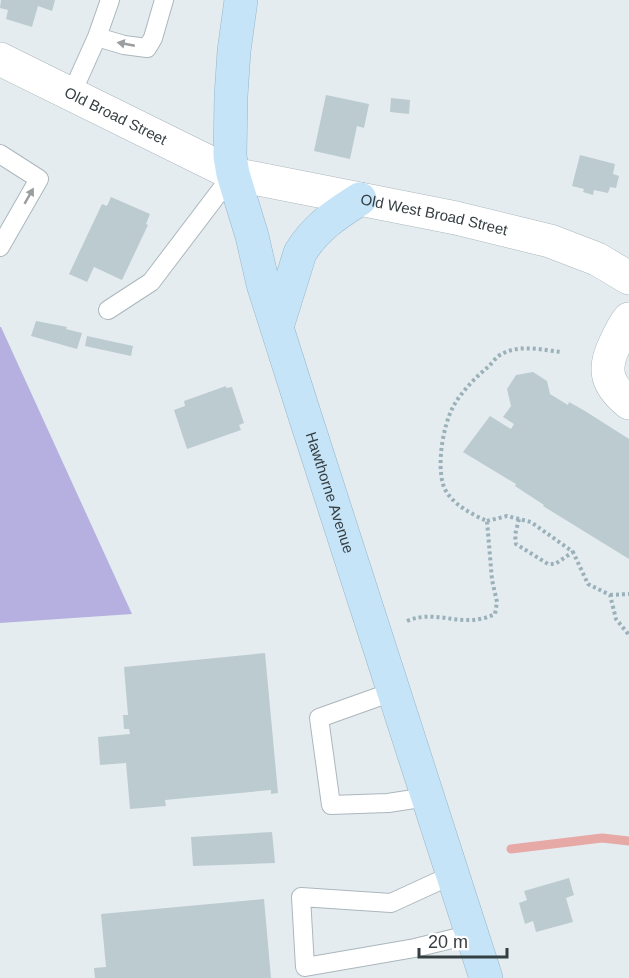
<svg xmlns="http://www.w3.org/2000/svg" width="629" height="978" viewBox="0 0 629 978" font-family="Arial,sans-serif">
<rect width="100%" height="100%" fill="#e4ecf0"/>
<!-- green -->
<path fill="#b5b0e0" d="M 0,327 L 1,327 L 132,614 L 0,623 Z"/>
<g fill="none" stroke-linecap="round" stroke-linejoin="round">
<!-- stream -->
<path stroke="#e7a9a6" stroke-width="9" d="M 511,849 L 602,838 L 629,841"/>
</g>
<!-- building -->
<path fill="#bbcbd0" d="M 1,0 L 55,0 L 52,11 L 38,6 L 32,27 L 6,19 L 8,10 L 0,8 Z
M 326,95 L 369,104 L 364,128 L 357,126 L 350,159 L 314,151 Z
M 391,98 L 410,100 L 409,114 L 390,112 Z
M 580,155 L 615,164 L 613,174 L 619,176 L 616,188 L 610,187 L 608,193 L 594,190 L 593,195 L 583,192 L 584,189 L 572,186 Z
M 111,197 L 150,214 L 146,224 L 148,225 L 122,280 L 94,267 L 87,282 L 69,274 L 102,204 L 107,206 Z
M 36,321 L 67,327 L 66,329 L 82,333 L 77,349 L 31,336 Z
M 87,336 L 133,346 L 131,356 L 85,346 Z
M 533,372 L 547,381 L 550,394 L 568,405 L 569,402 L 585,411 L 629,439 L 629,559 L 543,506 L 544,505 L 515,486 L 516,484 L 463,452 L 490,416 L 511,429 L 514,424 L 503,417 L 511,406 L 507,389 L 516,375 Z
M 226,386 L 226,388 L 232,387 L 244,423 L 239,425 L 241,430 L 187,449 L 174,410 L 185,406 L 184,401 Z
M 265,653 L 278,793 L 271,794 L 271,790 L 165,800 L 166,806 L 130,809 L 126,763 L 100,765 L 98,737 L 130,734 L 129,729 L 124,729 L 123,715 L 128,715 L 124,667 Z
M 272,832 L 275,863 L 193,866 L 191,837 Z
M 569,878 L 574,895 L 566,898 L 573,922 L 536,932 L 533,921 L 525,924 L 519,903 L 527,900 L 524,891 Z
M 264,899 L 271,978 L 95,978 L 94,968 L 106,967 L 101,914 Z"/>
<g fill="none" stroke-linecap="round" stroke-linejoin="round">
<!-- service casing -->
<g stroke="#abb7bd" stroke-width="20">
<path id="service" d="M 97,37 L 124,45 L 147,48 L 153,38 L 164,0
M 71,95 L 97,37 L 110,0
M 0,154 L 39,179 L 0,247
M 108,310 L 151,282 L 233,174
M 392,692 L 319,718 L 331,805 L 388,803 L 427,797
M 452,875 L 391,903 L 301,897 L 305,967 L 415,948 L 472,934"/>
</g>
<!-- minor casing -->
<g stroke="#abb7bd" stroke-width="34">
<g id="minor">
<path id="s1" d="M 0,59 L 233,174 L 456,218 L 550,241 L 597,259 L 629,278"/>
<path d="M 629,319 C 623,326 619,335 615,344 C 602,370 607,385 629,403"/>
</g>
</g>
<!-- secondary casing -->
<g stroke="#96b6c8" stroke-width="34">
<g id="secondary">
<path id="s2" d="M 241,0 L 234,51 L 231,96 L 230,156 L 233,174 L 252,236 L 263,284 L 304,413 L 486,978"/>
<path d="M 277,327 L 300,253 C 315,228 336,214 360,199"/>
</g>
</g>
<!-- path -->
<path stroke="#9bb1ba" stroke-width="4" stroke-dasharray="3 3" stroke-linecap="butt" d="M 519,519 L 515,535 L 516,544 L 548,564 L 555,564 L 573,552
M 487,521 L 507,516 L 531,522 L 573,552 L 588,584 L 610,595 L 616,619 L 629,635
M 610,595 L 629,594
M 407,621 C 438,608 462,630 495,614 L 497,602 L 492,580 L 487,521 C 471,514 448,502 443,484 C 437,463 443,426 453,407 C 461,392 476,377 489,366 C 493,362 497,356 502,354 C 519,344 543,350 561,352"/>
<!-- service -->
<use href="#service" stroke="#fff" stroke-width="18"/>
<!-- minor -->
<use href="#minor" stroke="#fff" stroke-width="33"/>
<!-- secondary -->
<use href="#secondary" stroke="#c6e4f8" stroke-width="33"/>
</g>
<!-- one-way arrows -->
<defs><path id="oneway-solid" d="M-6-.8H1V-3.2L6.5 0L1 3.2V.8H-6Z" transform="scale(1.5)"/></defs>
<g fill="#9a9ea0">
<use href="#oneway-solid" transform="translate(126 44) rotate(-169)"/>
<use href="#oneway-solid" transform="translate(29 196) rotate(-60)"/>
</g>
<g text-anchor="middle" stroke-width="4.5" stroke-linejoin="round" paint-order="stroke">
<!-- street labels -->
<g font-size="15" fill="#353e41" stroke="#fff">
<text dy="5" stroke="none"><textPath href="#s1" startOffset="129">Old Broad Street</textPath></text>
<text dy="5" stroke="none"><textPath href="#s1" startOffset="465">Old West Broad Street</textPath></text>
<text dy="5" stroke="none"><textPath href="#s2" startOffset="508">Hawthorne Avenue</textPath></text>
</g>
</g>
<!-- scale -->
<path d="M419 948v9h88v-9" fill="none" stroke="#353e41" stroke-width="3"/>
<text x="428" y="948" font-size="18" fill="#353e41" stroke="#ffffff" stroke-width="4.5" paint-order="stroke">20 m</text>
</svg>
